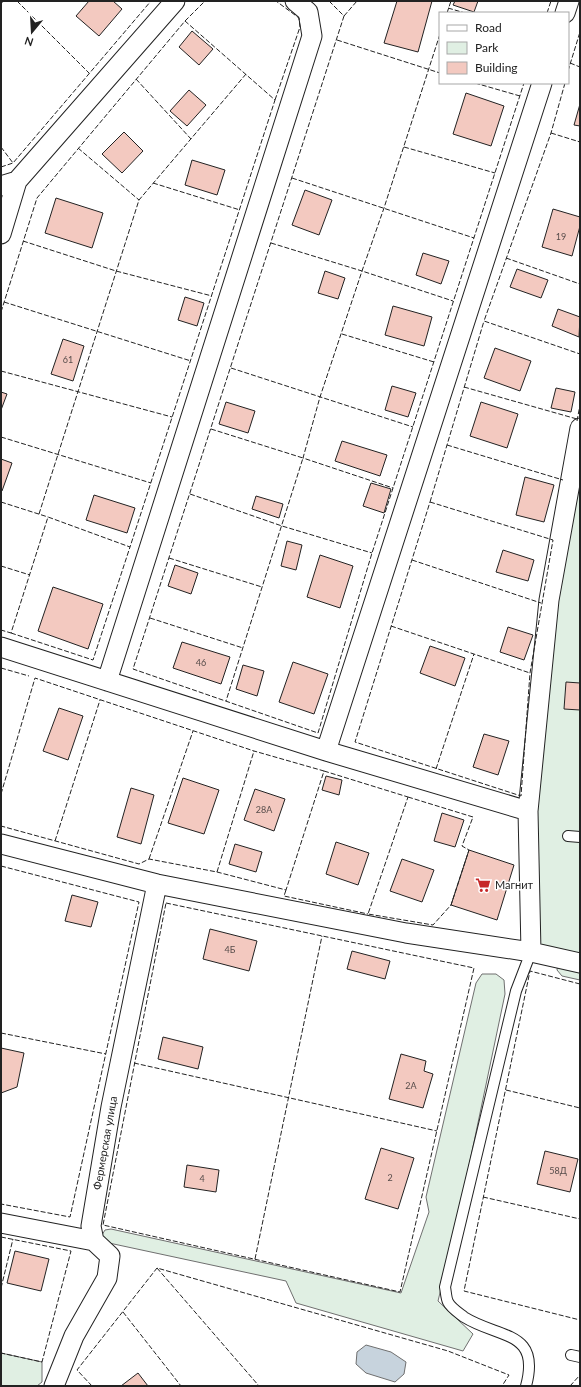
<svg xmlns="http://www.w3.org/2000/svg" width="581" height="1387" viewBox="0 0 581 1387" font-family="Lato,sans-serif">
<rect width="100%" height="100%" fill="#fff"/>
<!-- green -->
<path fill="#e0efe3" stroke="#6f6f6f" d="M 580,428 L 580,963 L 531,952 L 532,813 L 549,600 Z
M 558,963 L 580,965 L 580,980 L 562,976 L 557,970 Z
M 482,974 L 496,974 L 504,980 L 505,994 L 457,1223 L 438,1301 L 473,1334 L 463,1351 L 296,1303 L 286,1281 L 109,1243 L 102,1235 L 105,1230 L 111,1229 L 401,1293 L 429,1212 L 426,1197 L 476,983 Z
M 1,1353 L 42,1362 L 42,1382 L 37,1386 L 1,1386 Z"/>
<!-- water -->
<path fill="#c7d3dd" stroke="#6f6f6f" d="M 366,1345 L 391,1352 L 406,1362 L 404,1374 L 395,1382 L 366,1373 L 356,1364 L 357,1352 Z"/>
<!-- building -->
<path fill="#f3c9c0" stroke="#222" d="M 89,1 L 113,1 L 122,9 L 99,36 L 76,16 Z
M 397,1 L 432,1 L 418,52 L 384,43 Z
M 455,1 L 478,1 L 474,12 L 453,5 Z
M 192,31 L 213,49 L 199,65 L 179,47 Z
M 189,90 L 206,105 L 187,126 L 170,111 Z
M 466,93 L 504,106 L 491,146 L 453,134 Z
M 580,104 L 580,126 L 574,125 Z
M 124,132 L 143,151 L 122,173 L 102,154 Z
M 192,160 L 225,170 L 217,195 L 185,185 Z
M 305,190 L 332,200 L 319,235 L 292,225 Z
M 56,198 L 103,213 L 92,248 L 45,233 Z
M 553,209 L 580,217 L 580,226 L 572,256 L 542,247 Z
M 423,253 L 449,261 L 441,284 L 416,275 Z
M 517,269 L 548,280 L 541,298 L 510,287 Z
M 325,271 L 345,278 L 338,299 L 318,293 Z
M 185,297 L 204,303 L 197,326 L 178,320 Z
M 393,306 L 432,317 L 424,346 L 385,335 Z
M 558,309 L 580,317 L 579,337 L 552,326 Z
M 63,339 L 84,346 L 73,381 L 51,374 Z
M 495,348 L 531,361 L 520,391 L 484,378 Z
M 392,386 L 416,393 L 408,417 L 385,410 Z
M 556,388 L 575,392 L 571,412 L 551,408 Z
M 1,392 L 7,394 L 1,410 Z
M 226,402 L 255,411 L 248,433 L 219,424 Z
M 481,402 L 518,414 L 507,448 L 470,436 Z
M 342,441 L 387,455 L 380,476 L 335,461 Z
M 1,459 L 12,463 L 2,491 L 1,491 Z
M 525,477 L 554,485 L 544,522 L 516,515 Z
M 371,483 L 391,489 L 384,513 L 363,506 Z
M 94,495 L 135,508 L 127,533 L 86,520 Z
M 256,496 L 283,504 L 279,518 L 252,509 Z
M 287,541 L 302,545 L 296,570 L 281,566 Z
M 503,550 L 534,560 L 528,581 L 496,572 Z
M 320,555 L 353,566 L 340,608 L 307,597 Z
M 175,565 L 198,573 L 191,594 L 168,586 Z
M 53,587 L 103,604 L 88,649 L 38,631 Z
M 508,627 L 533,635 L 524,660 L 500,652 Z
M 182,642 L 230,657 L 221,684 L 173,668 Z
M 430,646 L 465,658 L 455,686 L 420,673 Z
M 293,662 L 328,674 L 314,714 L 279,702 Z
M 243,665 L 264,671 L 257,696 L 236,689 Z
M 566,682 L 580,683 L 580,710 L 564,709 Z
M 59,708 L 83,716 L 68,760 L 43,751 Z
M 484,734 L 509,741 L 498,775 L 473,767 Z
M 326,776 L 342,780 L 339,795 L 322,790 Z
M 183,778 L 219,790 L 204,834 L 168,823 Z
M 131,788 L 154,795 L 141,844 L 117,837 Z
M 255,789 L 285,799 L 274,831 L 244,820 Z
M 442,813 L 464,820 L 455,847 L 434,841 Z
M 336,842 L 369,853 L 358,885 L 326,874 Z
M 235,844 L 262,852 L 256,872 L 229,864 Z
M 469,850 L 514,865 L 497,920 L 451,905 Z
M 402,859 L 434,870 L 422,902 L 390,891 Z
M 72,895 L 98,902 L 91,927 L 65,921 Z
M 210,929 L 257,941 L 249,971 L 203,959 Z
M 352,951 L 390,961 L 385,979 L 347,969 Z
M 163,1037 L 203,1047 L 198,1069 L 158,1059 Z
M 1,1048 L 24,1053 L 17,1087 L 1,1093 Z
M 401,1054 L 426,1061 L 424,1071 L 433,1074 L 423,1108 L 389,1099 Z
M 381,1148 L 414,1158 L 398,1209 L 365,1199 Z
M 545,1151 L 578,1159 L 570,1192 L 537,1184 Z
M 187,1165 L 219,1170 L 216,1192 L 184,1187 Z
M 15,1251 L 49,1259 L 41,1291 L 7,1283 Z
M 138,1373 L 148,1386 L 121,1386 Z"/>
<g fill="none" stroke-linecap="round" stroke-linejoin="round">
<!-- lane casing -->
<g stroke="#222" stroke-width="12">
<path id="lane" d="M 568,836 L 580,837
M 571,1355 L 580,1357
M 526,1386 C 541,1330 499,1339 464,1317 C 459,1313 451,1308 448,1302 C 446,1298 446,1292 445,1287 L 516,991 L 531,952"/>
</g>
<!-- street casing -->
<g stroke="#222" stroke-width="21">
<path id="street" d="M 565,13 L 569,1
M 1,186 L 17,181 L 175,1
M 1,234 L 17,181
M 580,428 L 549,600 L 528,811 L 531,952 L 580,963
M 1,647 L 326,751 L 528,811
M 107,681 L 312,36 L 308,12 L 295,1
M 326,751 L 542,83
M 1,844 L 157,884 L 406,933 L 531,952
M 1,1223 L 94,1241
M 54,1386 L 74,1336 L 107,1278 L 110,1256 L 94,1241 L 91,1226 L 111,1107 L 157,884"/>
</g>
<!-- lane -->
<use href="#lane" stroke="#fff" stroke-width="10"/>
<!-- street -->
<use href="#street" stroke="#fff" stroke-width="19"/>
<!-- fence -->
<path stroke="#222" stroke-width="1" stroke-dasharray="5 2" stroke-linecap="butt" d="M 17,1 L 89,73
M 329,1 L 344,16 L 133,669 L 318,733 L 372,553 L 524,83
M 1,4 L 3,1
M 448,8 L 465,13
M 447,13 L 451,1
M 547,13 L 551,1
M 344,16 L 357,1
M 185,21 L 205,1
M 440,34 L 384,208 L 362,271 L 453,301
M 337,40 L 440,73
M 570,63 L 580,67
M 568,71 L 580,32
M 136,79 L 191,139
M 475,83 L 520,96
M 565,83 L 551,133 L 484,321 L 580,354
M 275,100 L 300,27 L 299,18 L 276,1
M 551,133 L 580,142
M 1,147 L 13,163
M 404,147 L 495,173
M 78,148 L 139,200
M 1,167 L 13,163 L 151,1
M 292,178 L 474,238
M 153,183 L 240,210
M 23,241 L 116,271 L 212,296
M 271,243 L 362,271 L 320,397 L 303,458 L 393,488
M 506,258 L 580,284
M 4,302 L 191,361
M 1,312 L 37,198 L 185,21 L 275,100 L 130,547 L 48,517 L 11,633 L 1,630
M 342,334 L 434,362
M 231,368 L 413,427
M 1,371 L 172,417
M 464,387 L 577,419
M 577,421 L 580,405
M 211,429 L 303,458 L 226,701
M 1,437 L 151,483
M 447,445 L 563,480
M 190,494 L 282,526 L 372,553
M 1,502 L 48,517
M 430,502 L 553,540 L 530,673 L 521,796 L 355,742 Z
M 430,502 L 484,321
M 39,514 L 139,200 L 246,74
M 169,558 L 262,587
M 412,560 L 541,603
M 1,566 L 30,575
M 150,618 L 243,648
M 391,626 L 530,673
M 11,633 L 93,660 L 130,547
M 1,668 L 29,676
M 436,769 L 474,654
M 324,771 L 408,797
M 1,794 L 35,678 L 254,751 L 324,771 L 286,890 L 217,872 L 149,859 L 139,864 L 1,826
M 408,797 L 473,817 L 462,846 L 469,850 L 451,905 L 433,925 L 368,914 Z
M 55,841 L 100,700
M 149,859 L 193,731
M 1,866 L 139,902 L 70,1217 L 1,1204
M 217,872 L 254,751
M 286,890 L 284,896 L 368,914
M 166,903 L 474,968 L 400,1292 L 103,1225 Z
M 580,984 L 530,971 L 464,1291 L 580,1320
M 1,1033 L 106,1054
M 134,1063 L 437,1131
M 506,1090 L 580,1108
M 483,1197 L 580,1219
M 1,1237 L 71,1251 L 42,1362 L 1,1353
M 255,1259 L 322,936
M 157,1268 L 259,1386
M 1,1288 L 13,1239
M 123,1312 L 181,1386
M 92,1386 L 77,1370 L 157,1268 L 448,1351 L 509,1375 L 502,1386
M 570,1386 L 580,1375"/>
</g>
<!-- icons -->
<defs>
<g id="supermarket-bare" transform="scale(1.2)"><path d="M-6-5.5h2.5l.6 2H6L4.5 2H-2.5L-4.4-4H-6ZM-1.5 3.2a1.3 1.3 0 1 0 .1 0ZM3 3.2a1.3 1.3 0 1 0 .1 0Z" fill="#c62828" stroke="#fff" stroke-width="2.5" paint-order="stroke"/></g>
</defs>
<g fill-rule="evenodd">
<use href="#supermarket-bare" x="483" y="885"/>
</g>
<g text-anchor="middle" stroke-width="3" stroke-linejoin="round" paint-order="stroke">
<!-- number labels -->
<g font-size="9" fill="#564c4a">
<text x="561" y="240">19</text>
<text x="68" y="363">61</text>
<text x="201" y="666">46</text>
<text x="264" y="813">28А</text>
<text x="230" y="953">4Б</text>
<text x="411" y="1089">2А</text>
<text x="558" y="1174">58Д</text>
<text x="390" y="1181">2</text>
<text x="202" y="1182">4</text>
</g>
<!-- poi labels -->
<g font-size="11" fill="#222" stroke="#fff" text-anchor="start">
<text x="495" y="889">Магнит</text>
</g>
<!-- street labels -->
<g font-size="11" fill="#222" stroke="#fff">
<text transform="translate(105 1143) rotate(-80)" y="4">Фермерская улица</text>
</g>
</g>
<!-- border -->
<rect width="581" height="1387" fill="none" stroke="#222222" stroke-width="4"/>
<!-- legend -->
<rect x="439" y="12" width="130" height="72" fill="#ffffff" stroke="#a7a7a7"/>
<rect x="447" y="25" width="20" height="6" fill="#ffffff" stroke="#a7a7a7"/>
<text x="475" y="32" font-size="12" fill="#222222">Road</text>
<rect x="447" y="42" width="20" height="12" fill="#e0efe3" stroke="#a7a7a7"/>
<text x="475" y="52" font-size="12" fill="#222222">Park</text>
<rect x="447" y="62" width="20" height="12" fill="#f3c9c0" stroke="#a7a7a7"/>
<text x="475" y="72" font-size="12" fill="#222222">Building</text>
<!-- north arrow -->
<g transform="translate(32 32) rotate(198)" stroke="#ffffff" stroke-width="3" paint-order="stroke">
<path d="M0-3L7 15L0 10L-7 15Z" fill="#222222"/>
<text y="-6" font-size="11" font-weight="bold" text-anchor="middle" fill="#222222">N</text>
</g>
</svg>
